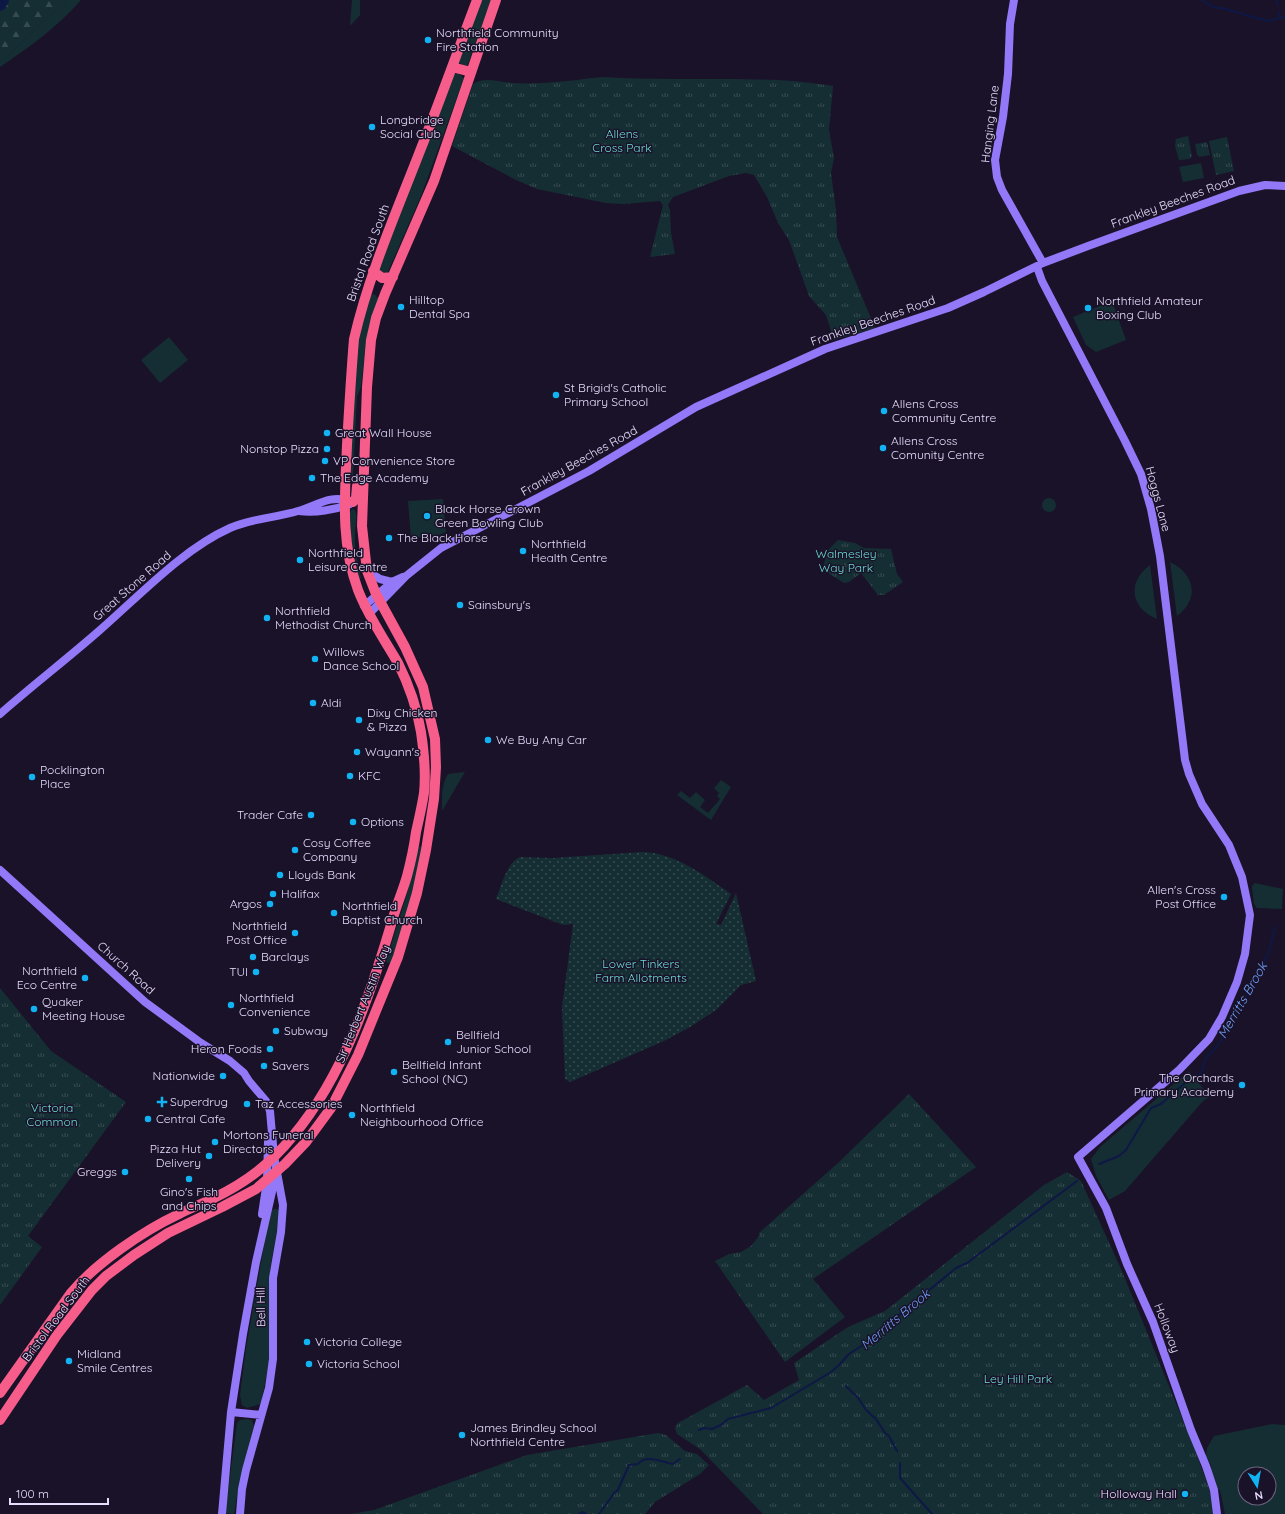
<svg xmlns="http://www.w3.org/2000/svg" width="1285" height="1514" viewBox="0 0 1285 1514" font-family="Quicksand,sans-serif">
<defs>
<pattern id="forest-firs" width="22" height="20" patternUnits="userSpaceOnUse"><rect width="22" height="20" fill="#152e33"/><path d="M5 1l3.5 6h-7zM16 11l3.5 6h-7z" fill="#374c51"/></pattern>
<pattern id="park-tufts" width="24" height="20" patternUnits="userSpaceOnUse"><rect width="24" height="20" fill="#152e33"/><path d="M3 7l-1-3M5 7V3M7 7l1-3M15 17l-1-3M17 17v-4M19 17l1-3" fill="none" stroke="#374c51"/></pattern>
<pattern id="garden-dots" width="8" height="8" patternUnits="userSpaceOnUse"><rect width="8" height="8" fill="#152e33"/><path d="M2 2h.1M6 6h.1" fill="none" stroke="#374c51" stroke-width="1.8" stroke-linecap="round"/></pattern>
</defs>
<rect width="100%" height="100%" fill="#1a1229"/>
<!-- grass -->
<path fill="#152e33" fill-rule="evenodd" d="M 67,0 L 81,0 C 58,27 29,47 0,67 L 0,63 Z
M 352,0 L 360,0 L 360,15 L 351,25 L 350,24 Z
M 480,0 L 492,0 L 467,66 L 456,62 Z
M 457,73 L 464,78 L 421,196 L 387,274 L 383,274 L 377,267 L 453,74 Z
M 1201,163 L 1204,178 L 1183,182 L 1179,167 Z
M 374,294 L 379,299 L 366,341 L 361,387 L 357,397 L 353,476 L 348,475 L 358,336 L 367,296 Z
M 1112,301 L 1126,340 L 1096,352 L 1086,345 L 1073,317 Z
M 169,337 L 188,360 L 160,383 L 141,360 Z
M1042 505a7 7 0 1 1 14 0a7 7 0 1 1-14 0Z
M 443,499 L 446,532 L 437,536 L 411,538 L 408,501 Z
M 354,509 C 359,516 355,525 355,534 C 354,548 358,564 361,578 L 359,578 C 356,563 346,522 351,510 Z
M 1170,562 C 1195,574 1200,599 1177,616 Z
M 1150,565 L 1157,619 C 1130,608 1127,582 1150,565 Z
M 465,772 L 442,811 C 442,799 441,785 448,774 Z
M 721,780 L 731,787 L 711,820 L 677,795 L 681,791 L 690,798 L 696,792 L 705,800 L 700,807 L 708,813 L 720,799 L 717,796 L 719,793 L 714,788 Z
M 417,846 L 422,847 L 414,891 L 392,964 L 386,962 L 408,890 Z
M 1255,883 L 1283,889 L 1282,909 L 1257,908 L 1254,904 L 1252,888 L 1252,886 Z
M 1189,1071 L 1210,1097 L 1203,1101 L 1125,1191 L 1109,1200 L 1096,1176 L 1091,1159 L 1100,1147 Z
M 274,1209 L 277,1209 L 279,1210 L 279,1218 L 270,1270 L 270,1357 L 261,1404 L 247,1408 L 242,1405 L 240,1395 L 246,1348 L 270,1211 Z
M 247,1419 L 252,1420 L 254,1426 L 240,1479 L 234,1514 L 225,1513 L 237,1423 L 240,1420 Z
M 1272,1424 L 1285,1425 L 1285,1514 L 1225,1514 L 1220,1490 L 1212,1487 L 1211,1465 L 1206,1456 L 1207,1448 L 1214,1436 ZM 1245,1474 L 1269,1474 L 1269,1498 L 1245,1498 Z"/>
<!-- forest -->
<path fill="url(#forest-firs)" d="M 0,0 L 67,0 L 0,63 Z"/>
<!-- park -->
<path fill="url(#park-tufts)" d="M 603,77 C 666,81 730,77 793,81 C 806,82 820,84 833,86 L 829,130 L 834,158 L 831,173 L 836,210 L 837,237 L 875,328 L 834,340 L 826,315 L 809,296 L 789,240 L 778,223 L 767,197 L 754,175 L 746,173 L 729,176 L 673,197 L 668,205 L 670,210 L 671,233 L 675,254 L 650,257 L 663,205 L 660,201 L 623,204 L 606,203 L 537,189 L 516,180 L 452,146 L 473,84 C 483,76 500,82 512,83 C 543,85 573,80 603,77 Z
M 1188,136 L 1192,156 L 1190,159 L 1179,160 L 1175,146 L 1176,139 Z
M 1227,137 L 1234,171 L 1216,175 L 1209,141 Z
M 1207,142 L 1210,155 L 1199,157 L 1197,154 L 1195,144 Z
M 838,540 L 855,543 L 864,548 L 891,549 L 897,574 L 903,582 L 884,595 L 878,595 L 861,573 L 849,582 L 844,583 L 822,569 L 829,549 Z
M 0,988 L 51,1051 L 126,1102 L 28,1236 L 42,1247 L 0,1305 Z
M 909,1094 L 976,1167 L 813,1279 L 845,1317 L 785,1362 L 715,1261 L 729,1254 L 741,1252 L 751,1246 L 759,1236 L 759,1233 L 838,1163 Z
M 1067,1172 L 1081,1181 L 1121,1269 L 1194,1447 L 1210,1491 L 1214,1514 L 763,1514 L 700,1449 L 677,1434 L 675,1428 L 678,1423 L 747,1385 L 764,1400 L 799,1380 L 794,1363 L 848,1327 L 885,1311 L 1044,1185 Z
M 658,1433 L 666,1435 L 685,1451 L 697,1454 L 709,1465 L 700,1474 L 655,1502 L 645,1514 L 351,1514 L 374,1510 L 527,1455 Z"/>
<!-- garden -->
<path fill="url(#garden-dots)" d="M 643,852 C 676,853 705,876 731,894 L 716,924 L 721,925 L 736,893 L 756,981 L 741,985 L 716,1010 L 690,1027 L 666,1040 L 570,1082 L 565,1079 L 562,1007 L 573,924 L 563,925 L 496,899 C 501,887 507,862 520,857 L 553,858 Z"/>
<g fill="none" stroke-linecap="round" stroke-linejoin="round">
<!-- stream -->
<path stroke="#0e1846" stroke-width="2" d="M 1202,0 L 1213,7 L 1226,9 L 1256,18 L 1269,21 L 1285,17
M 1276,0 L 1278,5
M 1279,12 L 1280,18
M 1099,1164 L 1119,1156 L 1126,1150 L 1151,1108 L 1161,1104 L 1185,1083 L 1201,1073 L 1206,1058 L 1216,1047 L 1229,1030 L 1252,986 L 1268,955 L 1275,927
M 846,1386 L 859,1399 L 866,1410 L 876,1419 L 885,1433 L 889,1436 L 897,1451
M 699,1430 L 704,1428 L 712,1429 L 721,1425 L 728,1419 L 771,1408 L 831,1372 L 839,1365 L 849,1354 L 863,1345 L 956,1268 L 967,1263 L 1077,1181
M 900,1463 L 900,1478 L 932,1514
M 579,1514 L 582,1512 L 586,1514
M 599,1514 L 615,1492 L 618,1490 L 629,1465 L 638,1464 C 646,1454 662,1462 673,1464 L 680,1459"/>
<!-- river -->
<path stroke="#0e1846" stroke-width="12" d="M 0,5 L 3,0"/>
<!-- secondary -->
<path stroke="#9378f8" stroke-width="8" d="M 1014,0 L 1010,24 L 1008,74 L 1003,117 L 995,160 L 997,177 L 1002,190 L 1043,263
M 1037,267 L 1042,281 L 1125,441 L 1141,474 L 1151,509 L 1160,556 L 1185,760 L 1189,774 L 1202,804 L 1229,845 L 1242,877 L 1250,915 L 1245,954 L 1237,982 L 1222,1017 L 1209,1039 L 1179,1070 L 1078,1157 L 1106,1208 L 1127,1264 L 1153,1322 L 1191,1430 L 1206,1466 L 1214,1490 L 1217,1514
M 299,511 C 315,513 335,510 350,504
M 367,571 L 380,579 L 392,582
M 364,606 L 392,582 L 403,577
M 369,614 L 406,576 L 441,548 L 589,471 L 696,407 L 825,349 L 948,308 L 984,292 L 1043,263 L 1088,246 L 1239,191 L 1265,185 L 1285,186
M 0,714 C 33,685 67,659 100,630 C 139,596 183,549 230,528 C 252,518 276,518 298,511 C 316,506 330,494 350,501
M 0,870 L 145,1002 L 201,1043 L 230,1061 L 244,1073 L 249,1081 L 266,1101 L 270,1111 L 274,1156 L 283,1205 L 281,1232 L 273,1278 L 273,1359 L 269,1388 L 246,1470 L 242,1489 L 240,1514
M 262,1214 L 267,1181 L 268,1142
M 231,1412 L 261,1415
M 222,1514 L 231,1412 L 243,1334 L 256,1262 L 276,1174"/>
<!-- highway -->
<path stroke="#f75d8a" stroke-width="10" d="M 452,67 L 471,72
M 373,271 L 382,278 L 393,277
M 353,502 L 356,498 L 357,486
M 0,1393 L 71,1293 C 96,1263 143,1231 179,1214 C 190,1208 203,1204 214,1198 C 247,1182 270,1164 293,1136 C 344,1075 371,993 393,918 C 397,904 403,890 407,876 C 411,861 414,847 416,832 C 419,819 422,806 424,793 C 426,774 424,752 421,732 C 417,708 409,685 398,663 C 384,639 368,616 358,590 C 340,541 345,495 347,445 C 349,410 351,375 354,339 C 369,274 396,213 420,151 C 440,101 458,50 477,0
M 0,1420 L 57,1335 L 92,1290 L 106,1276 L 134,1255 L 168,1233 L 222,1207 L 256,1189 L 285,1164 L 306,1142 L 331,1108 L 358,1055 L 398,957 L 417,893 L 426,850 L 434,799 L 436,767 L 435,739 L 423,687 L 405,647 L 376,594 L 367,571 L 362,526 L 367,387 L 371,340 L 376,318 L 385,294 L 434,181 L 496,0"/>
</g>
<!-- markers -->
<g fill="#12b3f3" stroke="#1a1229" stroke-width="1.5">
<circle cx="428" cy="40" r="4"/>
<circle cx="372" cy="127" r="4"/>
<circle cx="401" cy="307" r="4"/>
<circle cx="1088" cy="308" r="4"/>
<circle cx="556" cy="395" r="4"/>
<circle cx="884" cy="411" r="4"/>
<circle cx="327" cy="433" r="4"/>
<circle cx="883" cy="448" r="4"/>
<circle cx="327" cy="449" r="4"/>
<circle cx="325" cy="461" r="4"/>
<circle cx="312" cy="478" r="4"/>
<circle cx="427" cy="516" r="4"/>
<circle cx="389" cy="538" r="4"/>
<circle cx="523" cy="551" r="4"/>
<circle cx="300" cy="560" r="4"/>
<circle cx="460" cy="605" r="4"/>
<circle cx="267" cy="618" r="4"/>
<circle cx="315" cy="659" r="4"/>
<circle cx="313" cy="703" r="4"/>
<circle cx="359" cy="720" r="4"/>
<circle cx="488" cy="740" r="4"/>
<circle cx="357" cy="752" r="4"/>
<circle cx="350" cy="776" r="4"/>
<circle cx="32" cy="777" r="4"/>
<circle cx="311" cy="815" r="4"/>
<circle cx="353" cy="822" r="4"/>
<circle cx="295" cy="850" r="4"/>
<circle cx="280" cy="875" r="4"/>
<circle cx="273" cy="894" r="4"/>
<circle cx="1224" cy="897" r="4"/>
<circle cx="270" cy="904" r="4"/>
<circle cx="334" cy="913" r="4"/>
<circle cx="295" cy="933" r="4"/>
<circle cx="253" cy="957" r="4"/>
<circle cx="256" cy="972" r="4"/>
<circle cx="85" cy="978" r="4"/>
<circle cx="231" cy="1005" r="4"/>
<circle cx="34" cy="1009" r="4"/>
<circle cx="276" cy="1031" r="4"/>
<circle cx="448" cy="1042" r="4"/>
<circle cx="270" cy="1049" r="4"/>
<circle cx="264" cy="1066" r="4"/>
<circle cx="394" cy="1072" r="4"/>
<circle cx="223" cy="1076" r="4"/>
<circle cx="1242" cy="1085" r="4"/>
<path d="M160 1096h4v4h4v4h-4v4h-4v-4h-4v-4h4z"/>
<circle cx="247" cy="1104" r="4"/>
<circle cx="352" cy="1115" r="4"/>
<circle cx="148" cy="1119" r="4"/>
<circle cx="215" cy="1142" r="4"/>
<circle cx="209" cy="1156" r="4"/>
<circle cx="125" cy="1172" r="4"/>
<circle cx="189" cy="1179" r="4"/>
<circle cx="307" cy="1342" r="4"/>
<circle cx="69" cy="1361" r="4"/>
<circle cx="309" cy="1364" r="4"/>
<circle cx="462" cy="1435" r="4"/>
<circle cx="1185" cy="1494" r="4"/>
</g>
<g text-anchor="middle" stroke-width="3" stroke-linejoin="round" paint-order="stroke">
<!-- poi labels -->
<g font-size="12" fill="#e6dcfd" stroke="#1a1229" text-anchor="start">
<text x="436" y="37">Northfield Community<tspan x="436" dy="14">Fire Station</tspan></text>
<text x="380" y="124">Longbridge<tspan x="380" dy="14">Social Club</tspan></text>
<text x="409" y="304">Hilltop<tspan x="409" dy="14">Dental Spa</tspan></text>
<text x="1096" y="305">Northfield Amateur<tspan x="1096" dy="14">Boxing Club</tspan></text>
<text x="564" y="392">St Brigid's Catholic<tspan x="564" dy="14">Primary School</tspan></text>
<text x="892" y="408">Allens Cross<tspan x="892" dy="14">Community Centre</tspan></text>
<text x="335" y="437">Great Wall House</text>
<text x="891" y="445">Allens Cross<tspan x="891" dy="14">Comunity Centre</tspan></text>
<text x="319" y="453" text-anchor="end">Nonstop Pizza</text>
<text x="333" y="465">VP Convenience Store</text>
<text x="320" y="482">The Edge Academy</text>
<text x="435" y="513">Black Horse Crown<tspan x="435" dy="14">Green Bowling Club</tspan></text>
<text x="397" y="542">The Black Horse</text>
<text x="531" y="548">Northfield<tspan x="531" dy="14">Health Centre</tspan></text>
<text x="308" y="557">Northfield<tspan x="308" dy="14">Leisure Centre</tspan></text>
<text x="468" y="609">Sainsbury's</text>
<text x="275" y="615">Northfield<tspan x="275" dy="14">Methodist Church</tspan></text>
<text x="323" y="656">Willows<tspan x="323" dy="14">Dance School</tspan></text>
<text x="321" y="707">Aldi</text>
<text x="367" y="717">Dixy Chicken<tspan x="367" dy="14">&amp; Pizza</tspan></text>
<text x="496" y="744">We Buy Any Car</text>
<text x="365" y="756">Wayann's</text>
<text x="40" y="774">Pocklington<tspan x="40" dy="14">Place</tspan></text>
<text x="358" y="780">KFC</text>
<text x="303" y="819" text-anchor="end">Trader Cafe</text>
<text x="361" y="826">Options</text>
<text x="303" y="847">Cosy Coffee<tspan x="303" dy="14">Company</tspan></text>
<text x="288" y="879">Lloyds Bank</text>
<text x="1216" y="894" text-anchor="end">Allen's Cross<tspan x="1216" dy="14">Post Office</tspan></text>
<text x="281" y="898">Halifax</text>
<text x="262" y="908" text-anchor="end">Argos</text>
<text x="342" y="910">Northfield<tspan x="342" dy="14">Baptist Church</tspan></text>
<text x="287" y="930" text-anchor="end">Northfield<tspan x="287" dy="14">Post Office</tspan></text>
<text x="261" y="961">Barclays</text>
<text x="77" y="975" text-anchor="end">Northfield<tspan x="77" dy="14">Eco Centre</tspan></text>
<text x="248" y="976" text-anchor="end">TUI</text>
<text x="239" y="1002">Northfield<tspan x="239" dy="14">Convenience</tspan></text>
<text x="42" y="1006">Quaker<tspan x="42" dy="14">Meeting House</tspan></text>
<text x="284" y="1035">Subway</text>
<text x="456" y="1039">Bellfield<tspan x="456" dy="14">Junior School</tspan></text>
<text x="262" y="1053" text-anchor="end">Heron Foods</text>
<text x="402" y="1069">Bellfield Infant<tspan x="402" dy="14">School (NC)</tspan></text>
<text x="272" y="1070">Savers</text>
<text x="215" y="1080" text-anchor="end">Nationwide</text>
<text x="1234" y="1082" text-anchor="end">The Orchards<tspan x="1234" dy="14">Primary Academy</tspan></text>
<text x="170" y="1106">Superdrug</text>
<text x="255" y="1108">Taz Accessories</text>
<text x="360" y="1112">Northfield<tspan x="360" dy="14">Neighbourhood Office</tspan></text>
<text x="156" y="1123">Central Cafe</text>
<text x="223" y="1139">Mortons Funeral<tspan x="223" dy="14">Directors</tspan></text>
<text x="201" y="1153" text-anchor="end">Pizza Hut<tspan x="201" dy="14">Delivery</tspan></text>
<text x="117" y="1176" text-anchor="end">Greggs</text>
<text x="189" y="1196" text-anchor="middle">Gino's Fish<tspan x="189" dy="14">and Chips</tspan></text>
<text x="315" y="1346">Victoria College</text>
<text x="77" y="1358">Midland<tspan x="77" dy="14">Smile Centres</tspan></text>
<text x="317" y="1368">Victoria School</text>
<text x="470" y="1432">James Brindley School<tspan x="470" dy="14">Northfield Centre</tspan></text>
<text x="1177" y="1498" text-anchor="end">Holloway Hall</text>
</g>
<!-- street labels -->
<g font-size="12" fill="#e6dcfd" stroke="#1a1229">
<text transform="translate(990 124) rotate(-83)" y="4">Hanging Lane</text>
<text transform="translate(1173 202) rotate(-20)" y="4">Frankley Beeches Road</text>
<text transform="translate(368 253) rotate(-70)" y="4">Bristol Road South</text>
<text transform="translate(873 321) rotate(-19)" y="4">Frankley Beeches Road</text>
<text transform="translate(579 461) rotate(-29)" y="4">Frankley Beeches Road</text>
<text transform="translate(1158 499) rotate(75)" y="4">Hoggs Lane</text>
<text transform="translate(132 586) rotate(-41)" y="4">Great Stone Road</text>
<text transform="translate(126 968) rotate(42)" y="4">Church Road</text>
<text transform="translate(363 1004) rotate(-68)" y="4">Sir Herbert Austin Way</text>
<text transform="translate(261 1307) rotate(-91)" y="4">Bell Hill</text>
<text transform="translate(56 1319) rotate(-53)" y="4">Bristol Road South</text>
<text transform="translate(1167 1328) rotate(69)" y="4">Holloway</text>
</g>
<!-- park labels -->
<g font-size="12" fill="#6adbd3" stroke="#1a1229">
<text x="622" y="138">Allens<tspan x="622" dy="14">Cross Park</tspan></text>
<text x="846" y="558">Walmesley<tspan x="846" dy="14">Way Park</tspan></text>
<text x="641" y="968">Lower Tinkers<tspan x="641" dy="14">Farm Allotments</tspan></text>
<text x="52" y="1112">Victoria<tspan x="52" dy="14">Common</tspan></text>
<text x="1018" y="1383">Ley Hill Park</text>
</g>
<!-- water labels -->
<g font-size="13" font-style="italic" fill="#6f9ff8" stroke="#1a1229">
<text transform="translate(1242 1000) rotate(-60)" y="5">Merritts Brook</text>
<text transform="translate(895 1319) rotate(-40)" y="5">Merritts Brook</text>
</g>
</g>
<!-- north arrow -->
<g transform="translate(1257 1486) rotate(169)"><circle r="19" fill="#1a1229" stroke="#6c637e"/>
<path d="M0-3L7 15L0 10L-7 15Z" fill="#12b3f3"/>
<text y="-6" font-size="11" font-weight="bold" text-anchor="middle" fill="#e6dcfd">N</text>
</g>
<!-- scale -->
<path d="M10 1498v6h98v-6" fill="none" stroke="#e6dcfd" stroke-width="2"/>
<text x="16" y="1498" font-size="12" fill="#e6dcfd" stroke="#1a1229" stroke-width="3" paint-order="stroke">100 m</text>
</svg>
